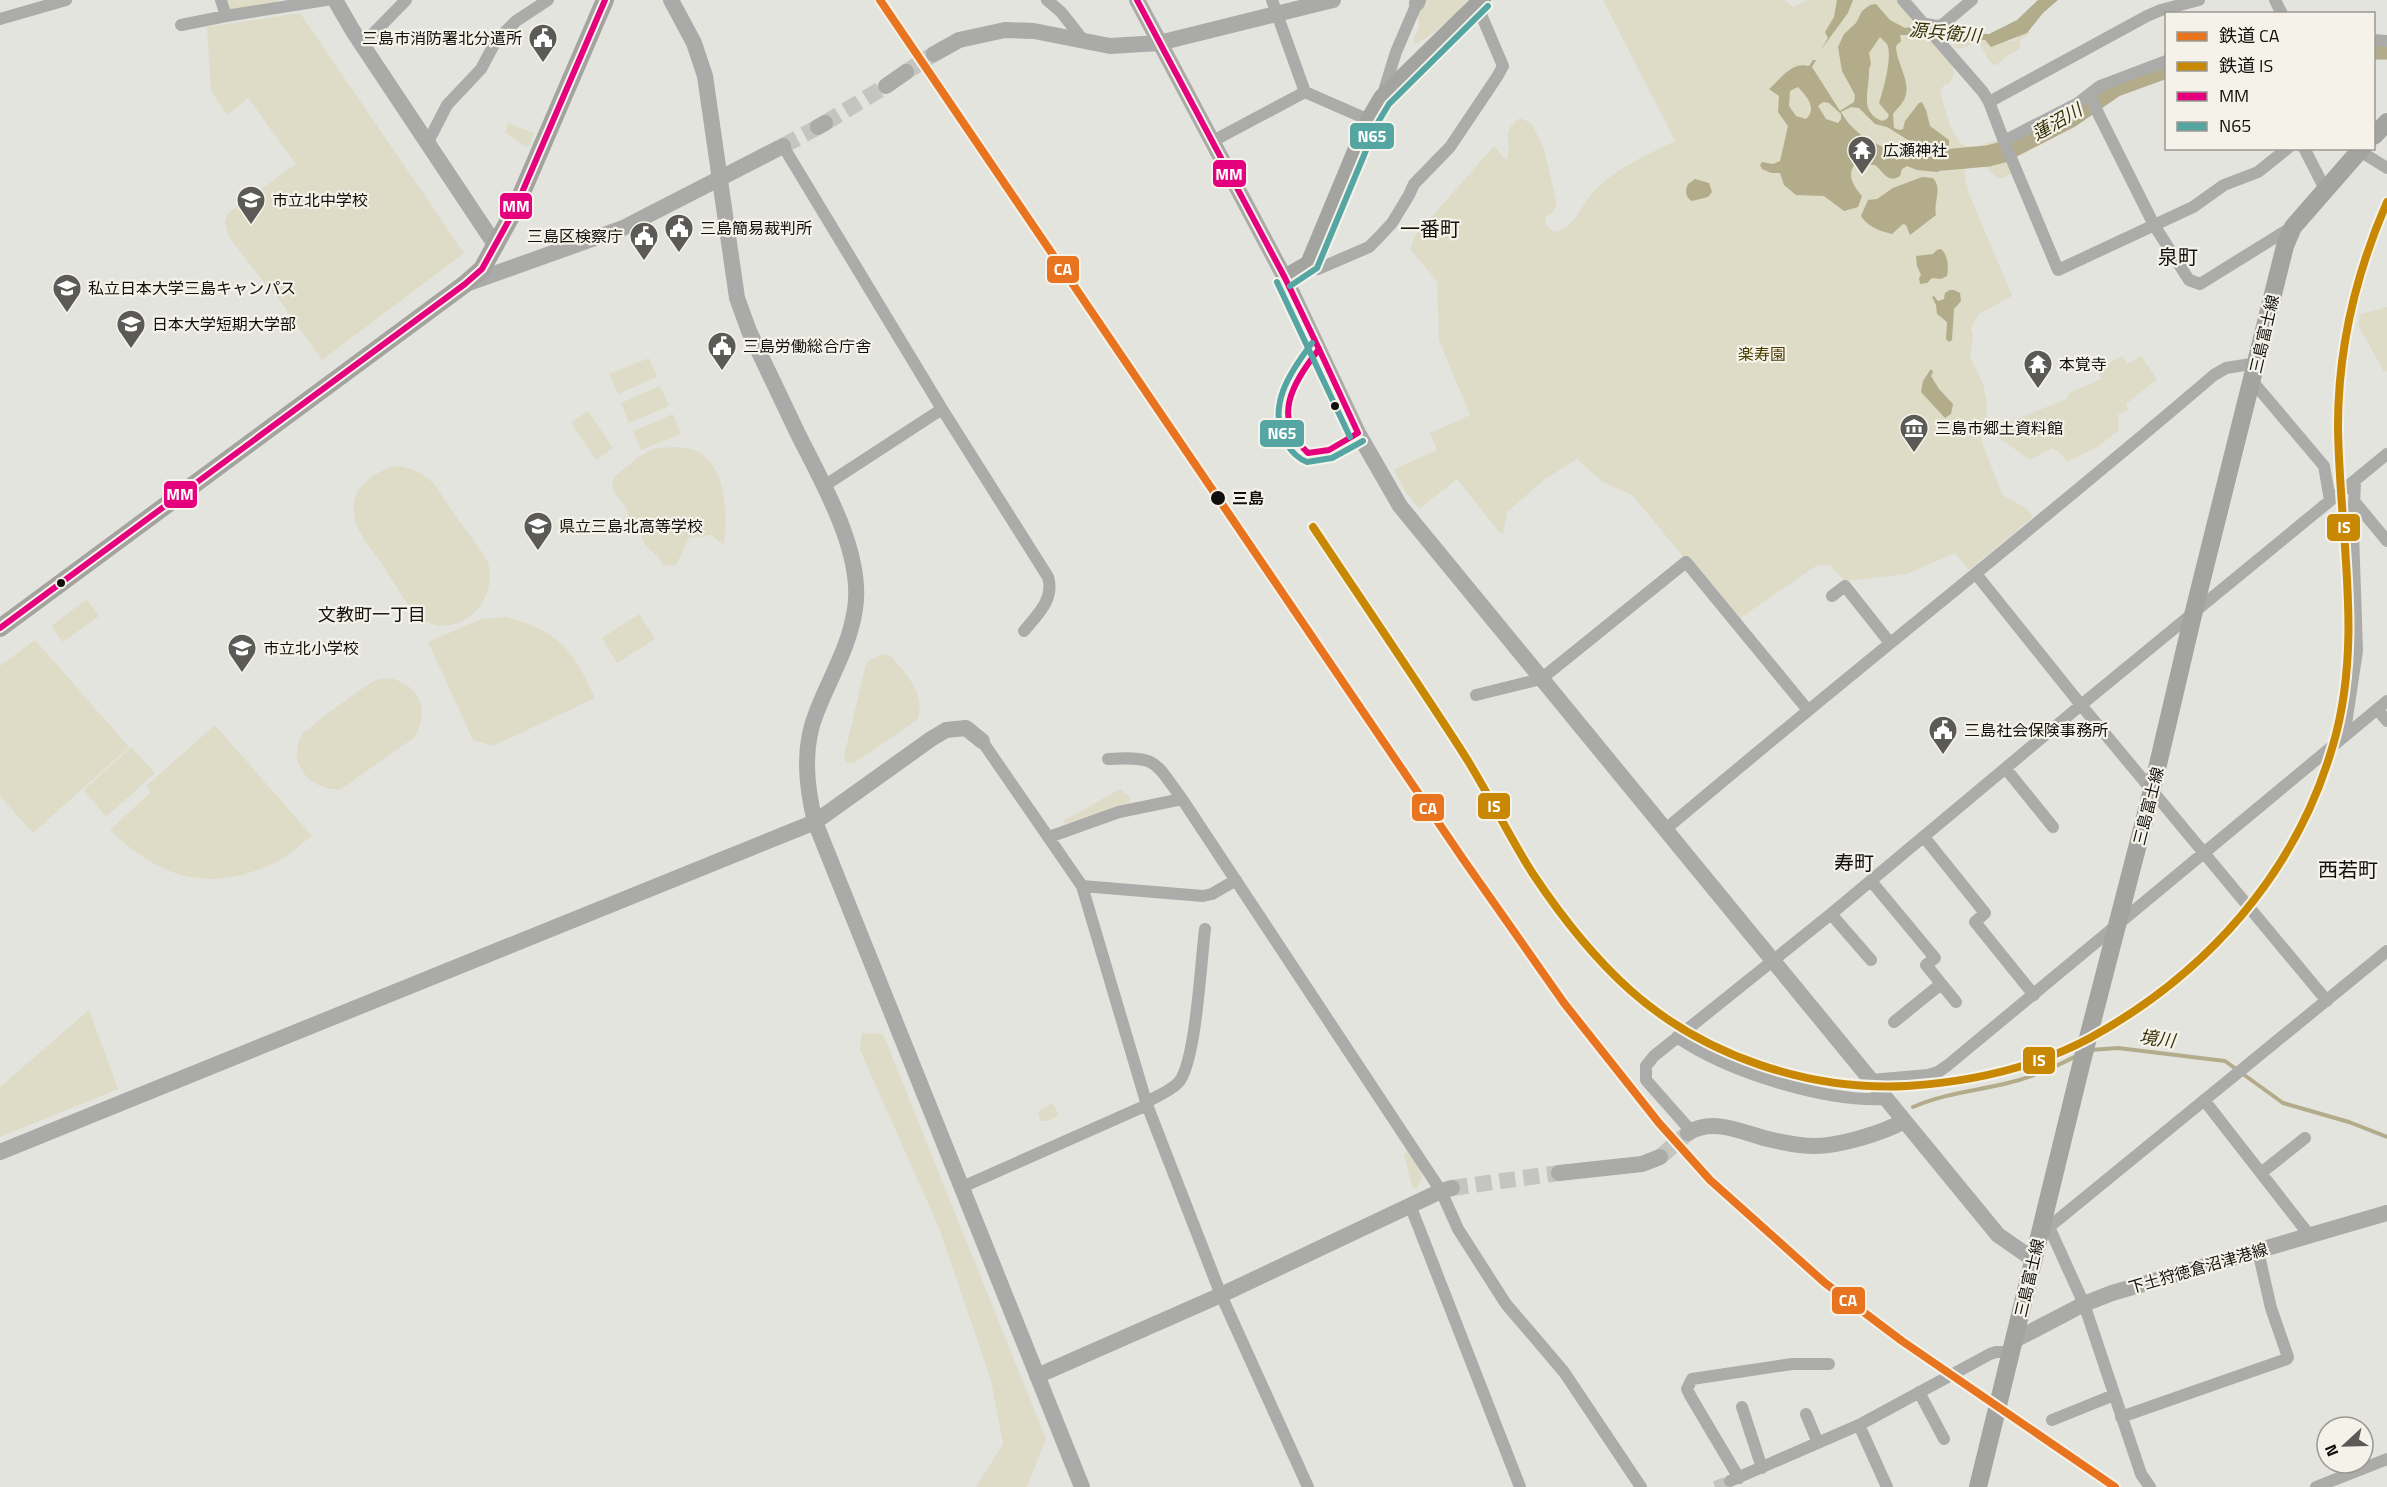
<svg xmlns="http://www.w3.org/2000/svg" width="2387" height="1487" viewBox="0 0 2387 1487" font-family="'Titillium Web','Noto Sans JP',sans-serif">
<rect width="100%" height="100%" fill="#e4e4df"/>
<!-- green -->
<path fill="#dedbc7" d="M 229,0 L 278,0 L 278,3 L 230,10 Z
M 1423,0 L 1467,0 C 1456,16 1433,35 1416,44 L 1413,40 L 1419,27 L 1418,12 Z
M 1603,0 L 1784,0 L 1794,7 L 1807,0 L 1900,0 L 1912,20 L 1952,65 L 1954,72 L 1950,83 L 1944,85 L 1940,92 C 1946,111 1949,132 1964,146 L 1977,146 L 1998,140 L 2004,158 L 2012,169 L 2011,174 L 2003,178 L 1997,178 L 1988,169 L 1979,164 L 1964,170 L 1968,191 L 2012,296 L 1979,314 L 1971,328 L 1973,337 L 1970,356 L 1983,384 L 1987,401 L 1986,431 L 1982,432 L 1979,429 L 1983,445 L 2002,494 C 2012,503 2027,505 2033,517 L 1969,570 L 1955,553 L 1907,574 L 1845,581 L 1830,565 L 1820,566 L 1819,564 C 1791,583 1764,601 1737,621 L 1632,495 L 1604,483 L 1577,459 L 1545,479 L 1507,512 L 1503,533 L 1500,533 L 1457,479 L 1419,509 L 1405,491 L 1394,469 L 1437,450 L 1430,433 L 1470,415 L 1439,340 L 1437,281 L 1410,249 L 1414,237 L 1494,146 L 1505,159 L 1507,158 C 1513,141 1499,132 1520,118 L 1531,123 L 1544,148 L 1557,205 L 1553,212 L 1545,217 L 1545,224 L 1554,232 C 1574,230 1582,203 1595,190 C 1616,168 1647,155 1675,141 Z
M 300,13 L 464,253 L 322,360 L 276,295 L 269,289 L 229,237 L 225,222 L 228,213 L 296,164 L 248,98 L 227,115 L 211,91 L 207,27 Z
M 2026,29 L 2030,32 L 2021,40 L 2019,50 L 2011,53 L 1995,66 C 1985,59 1986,49 1976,42 L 1961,49 L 1954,48 L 1953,43 L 1956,40 L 2013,41 Z
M 508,123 L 534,133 L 528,148 L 505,133 Z
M 2387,307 L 2387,371 L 2384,372 L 2358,325 L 2360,314 Z
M 2122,356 L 2127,364 L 2141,356 L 2157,379 L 2126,404 L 2128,409 L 2118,415 L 2119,430 L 2099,446 L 2067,462 L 2059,452 L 2052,448 L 2030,460 L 1998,437 L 1995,428 L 2066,399 L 2069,393 L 2101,379 L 2097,370 Z
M 649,358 L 657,377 L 618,394 L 609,374 Z
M 660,386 L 669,406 L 629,423 L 621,403 Z
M 588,411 L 613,448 L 596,460 L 571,423 Z
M 673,414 L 681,434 L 641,450 L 633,431 Z
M 678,447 C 685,449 695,449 700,453 C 729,473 726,515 724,545 L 711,535 L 689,538 L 676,565 L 663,566 L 660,559 L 645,545 L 639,531 L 629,523 L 628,511 L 612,488 L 614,477 L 638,457 L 655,448 Z
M 396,466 C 412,468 422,472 434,484 C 446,502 458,520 471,537 C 476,545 483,552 487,560 C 499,590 474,627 442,626 C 429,625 419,617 410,608 C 400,592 390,577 380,561 C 372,550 362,538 357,526 C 344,494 368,473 396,466 Z
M 87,599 L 99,616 L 63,642 L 51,626 Z
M 639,614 L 655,639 L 617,663 L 602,638 Z
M 504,617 C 556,628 574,650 595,698 L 493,746 L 473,740 L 428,642 L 482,619 Z
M 35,640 L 129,747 L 33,833 L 0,796 L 0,666 Z
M 883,654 L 891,656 C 906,675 927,693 917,720 L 854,763 L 846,762 L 844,756 L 866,664 L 868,661 Z
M 390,678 C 421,686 429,710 415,737 L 341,789 C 312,792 285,763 302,735 C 307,728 367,684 376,680 C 380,679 385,679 390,678 Z
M 215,725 L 312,836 C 301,844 290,854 278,861 C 211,894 162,880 110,830 L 151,792 L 146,786 Z
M 131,747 L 155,773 L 106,817 L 84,790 Z
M 1120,789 L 1129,796 L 1130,804 L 1127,806 C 1115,810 1072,825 1063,823 L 1065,820 Z
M 89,1010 L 118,1089 L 0,1137 L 0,1087 Z
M 862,1033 L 883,1034 L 1046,1439 L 1027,1487 L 976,1487 L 1003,1444 L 991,1380 L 939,1228 L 860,1050 Z
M 1051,1104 L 1054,1105 L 1059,1115 L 1048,1121 L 1040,1121 L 1038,1112 Z
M 1406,1152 C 1418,1161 1428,1176 1416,1188 L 1412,1187 L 1404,1155 Z"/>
<!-- water -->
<path fill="#b2ac8a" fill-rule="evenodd" d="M 1837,0 L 1853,0 L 1848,13 L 1820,51 L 1828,38 L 1825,32 L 1834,17 Z
M 2038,0 L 2058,0 L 2043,13 L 2027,33 L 1991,47 L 1985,40 L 1961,41 L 1920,35 L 1900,35 L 1901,41 L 1896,46 C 1896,65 1915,85 1902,103 C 1900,107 1895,110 1893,114 L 1894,128 L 1900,130 L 1903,129 L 1905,121 L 1919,103 L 1922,102 L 1926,110 L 1930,126 L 1949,140 L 1949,146 L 1923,145 L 1908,140 L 1887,127 L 1875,124 L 1859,108 L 1851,107 L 1841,112 C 1861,149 1913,159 1951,157 L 1951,167 L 1937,172 L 1917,170 L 1907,166 L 1902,169 L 1900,176 C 1887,184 1883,171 1875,165 L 1855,164 C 1846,175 1854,187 1862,196 L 1858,207 L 1844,211 L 1824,196 L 1796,195 L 1784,185 L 1780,173 L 1771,173 L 1762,169 L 1760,165 L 1762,162 L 1773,164 L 1780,161 L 1788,126 L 1778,112 L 1779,96 L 1769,89 C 1780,80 1791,61 1809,66 L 1813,60 L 1816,60 L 1812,67 L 1840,111 L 1854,102 L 1855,95 L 1842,71 L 1838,47 L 1844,34 L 1856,23 L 1862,11 L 1870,5 L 1876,4 L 1890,20 L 1905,28 L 1918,26 L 1961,33 L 1989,34 L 2017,20 ZM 1880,37 C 1880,37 1886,43 1887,44 C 1893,56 1883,91 1879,103 L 1889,115 L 1887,119 L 1882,121 C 1858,111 1870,91 1869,69 L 1871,64 L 1869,53 ZM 1798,87 C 1806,96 1818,108 1806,119 L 1796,116 L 1789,106 L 1790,91 ZM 1823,102 L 1829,103 L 1841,114 L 1841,119 L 1838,123 L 1826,119 L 1818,106 Z
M 1922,177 L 1933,178 C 1943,189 1933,202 1936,215 L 1910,235 L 1906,225 L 1903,224 L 1892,234 C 1880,231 1868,227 1861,216 L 1868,200 L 1877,199 L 1893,188 Z
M 1695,179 L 1709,183 L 1712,192 L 1708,197 L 1692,201 C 1685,197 1685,191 1688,184 Z
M 1937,250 L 1941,249 C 1948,255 1949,267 1947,276 L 1941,279 L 1932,278 L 1927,283 L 1920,284 L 1919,278 L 1921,275 L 1917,266 L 1916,256 L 1933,254 Z
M 1950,290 L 1954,290 L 1960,293 L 1961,301 L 1954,309 L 1952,340 L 1949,342 L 1946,339 L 1947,322 L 1937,314 L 1936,305 L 1932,297 L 1934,296 L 1938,301 L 1944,299 L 1945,293 Z
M 1931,369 L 1933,372 L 1931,376 L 1939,389 L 1953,404 L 1951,414 L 1945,418 L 1921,392 L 1923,381 Z"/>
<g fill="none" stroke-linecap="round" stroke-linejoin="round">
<!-- stream -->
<path stroke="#b2ac8a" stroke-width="4" d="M 2090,1050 L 2118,1048 L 2225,1061 L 2283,1103 L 2349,1122 L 2387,1137
M 1913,1107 C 1943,1094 1973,1091 2004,1084 C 2030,1078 2054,1068 2078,1055"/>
<!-- river -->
<path stroke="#b2ac8a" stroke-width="21" d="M 2374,49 L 2387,49
M 1943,160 L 1988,156 L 2003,152 L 2069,118 L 2114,87 L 2166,68"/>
<!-- street-tunnel -->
<path stroke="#c4c4c0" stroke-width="12" stroke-dasharray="12 6" stroke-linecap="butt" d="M 1715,1487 L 1730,1481"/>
<!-- secondary-tunnel -->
<path stroke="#c4c4c0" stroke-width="16" stroke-dasharray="16 8" stroke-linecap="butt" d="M 906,72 L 934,54
M 825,123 L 886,86
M 783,146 L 818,127
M 1660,1157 L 1688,1133
M 1452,1188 L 1559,1173"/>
<!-- street -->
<path stroke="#ababa9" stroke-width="12" d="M 221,0 L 226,16 L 326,0
M 1047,0 L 1061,12 L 1083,40
M 1272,0 L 1305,92 L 1369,120
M 1903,0 L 1983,92 L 1989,102 L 2004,141 L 2078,103 L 2100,86 L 2166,61
M 2275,0 L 2282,14
M 0,19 L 66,0
M 1923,23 L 1937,26 L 1942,25 L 1972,0
M 181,25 L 226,16
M 2374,40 L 2387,41
M 362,45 L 406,0
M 1383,94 L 1396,52 L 1417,3
M 2089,95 L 2154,225 L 2189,280 L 2200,284 L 2292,227
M 1989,102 L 2147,16 L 2161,10 L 2199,0
M 2004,141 L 2058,270 L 2193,207 L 2224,185 L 2258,172 L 2288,148
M 428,142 L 447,105 L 481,69 L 496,41 L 516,21 L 548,0
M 1211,142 L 1305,92
M 783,146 L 942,409 L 1048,577 C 1055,599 1037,615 1024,631
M 2304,148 L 2325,189
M 2355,148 L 2387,168
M 1309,264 L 1318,269 L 1369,247 L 1378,238 L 1392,223 L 1409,195 L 1414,184 L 1450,147 L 1497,77 L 1503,66 L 1477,5
M 2253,382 L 2324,466 L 2330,500
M 824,486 L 942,409
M 2354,501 L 2387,541
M 1976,574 L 2081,705 L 2327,1001
M 1832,596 L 1845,586 L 1890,643
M 1476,695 L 1541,679 L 1686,562 L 1807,709
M 2377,709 L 2387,721
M 2344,737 L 2357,651 L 2353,532 L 2355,481
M 982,741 L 1082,886 L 1147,1105 L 1221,1295 L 1308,1487
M 1108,759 C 1158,756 1154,761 1182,799 L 1441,1191 L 1458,1229 L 1506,1304 L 1564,1372 L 1641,1487
M 2006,769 L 2053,827
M 1667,828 C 1848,675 2034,529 2214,375 L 2226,368 L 2257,363
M 1049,837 L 1119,812 L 1182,799
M 1924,837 L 1985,913 L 1975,922 L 2034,995
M 1871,881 L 1935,958 L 1926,965 L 1956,1002
M 1082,886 L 1203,896 L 1212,894 L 1236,880
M 1831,914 L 1871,960
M 1894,1022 L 1941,984
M 1677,1037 C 1728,1072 1824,1102 1886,1099
M 1871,1080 L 1928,1075 L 1938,1072 L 1948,1065 L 2387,701
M 2204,1100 L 2310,1236
M 1146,1102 C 1156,1097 1170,1091 1178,1083 C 1196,1065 1201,959 1205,929
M 1691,1131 L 1646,1080 L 1646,1066 L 1654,1056 L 1831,914 L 2081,705 L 2387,454
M 2261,1173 L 2305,1138
M 960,1188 L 1147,1105
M 1410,1205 L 1520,1487
M 2049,1227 L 2084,1304 L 2141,1474 L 2150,1487
M 2041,1228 L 2049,1227 L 2387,951
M 1919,1392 L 1944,1439
M 1742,1407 L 1762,1468
M 1806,1414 L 1818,1443
M 2121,1417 L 2287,1359 L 2288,1357 L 2271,1308 L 2258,1251
M 2052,1420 L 2114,1395
M 1859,1425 L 1887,1487
M 1739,1478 L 1691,1397 L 1687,1389 L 1692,1379 L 1792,1364 L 1829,1364
M 1730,1481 L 1859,1425 L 1990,1354 L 1996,1352 L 2012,1352
M 2316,1487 L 2387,1459"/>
<!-- secondary -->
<path stroke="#aaaaa8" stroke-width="16" d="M 335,0 L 353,31 L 496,246
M 671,0 L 694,43 L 705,76 L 737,298 L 749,331 C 765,365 781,399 798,434 C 822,482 864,553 855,609 C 849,648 831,675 817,711 C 802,747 806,785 815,822 L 1082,1487
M 1137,0 L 1285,278 L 1358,433 L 1400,506 L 1998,1235 L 2034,1260
M 1417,3 L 1418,0
M 934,54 L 959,40 L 1005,30 L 1034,31 L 1110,46 L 1159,43 L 1333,0
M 886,86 L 906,72
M 818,127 L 825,123
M 466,284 L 623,228 L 783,146
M 1688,1133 C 1712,1118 1739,1131 1764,1138 C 1780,1142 1798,1146 1815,1146 C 1839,1146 1883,1133 1904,1121
M 0,1152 L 815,822 L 931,739 L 946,730 L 966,728 L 982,741
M 1559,1173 L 1642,1164 L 1660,1157
M 2015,1340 L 2084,1304 L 2112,1293 L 2387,1213
M 1037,1376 L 1221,1295 L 1441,1191 L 1452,1188"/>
<!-- primary -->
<path stroke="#a3a3a0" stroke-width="18" d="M 2374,136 L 2387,122
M 1285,278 L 1309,264 L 1369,120 L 1382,98 L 1482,0
M 0,628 L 465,284 L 482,269 L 514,211 L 605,0
M 1978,1487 L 2082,1061 L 2152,790 L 2193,615 L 2285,246 L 2293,227 L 2362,148"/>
<!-- bus-1 casing -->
<g stroke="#f5f3e9" stroke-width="10">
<path id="bus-1" d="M 1137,0 L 1285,278 L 1319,349
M 1319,349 L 1358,433 L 1329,450 L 1308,453 C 1271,418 1292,384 1319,349 Z
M 0,628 L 465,284 L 482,269 L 514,211 L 605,0"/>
</g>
<!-- bus-2 casing -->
<g stroke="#f5f3e9" stroke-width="10">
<path id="bus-2" d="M 1277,282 L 1350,437
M 1290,286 L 1317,268 L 1377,124 L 1389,104 L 1488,6
M 1312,343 C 1290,372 1266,407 1286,443 C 1291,451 1299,459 1307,462 L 1332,458 L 1363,441"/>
</g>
<!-- bus-1 -->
<use href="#bus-1" stroke="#e5007d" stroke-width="6"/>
<!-- bus-2 -->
<use href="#bus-2" stroke="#55a6a3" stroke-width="6"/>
<!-- rail-1 casing -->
<g stroke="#f5f3e9" stroke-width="12">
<path id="rail-1" d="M 880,0 L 1463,859 L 1564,1003 L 1659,1123 L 1710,1180 L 1825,1283 L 1902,1341 L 2115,1487"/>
</g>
<!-- rail-2 casing -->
<g stroke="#f5f3e9" stroke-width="12">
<path id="rail-2" d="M 1313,527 C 1363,602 1414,677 1463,753 C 1488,792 1508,835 1533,874 C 1561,916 1592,956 1630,990 C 1704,1056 1808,1091 1907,1086 C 1969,1082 2034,1068 2090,1038 C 2206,974 2296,874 2333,745 C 2364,640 2339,533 2338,426 C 2338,348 2356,273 2387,202"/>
</g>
<!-- rail-1 -->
<use href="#rail-1" stroke="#e97420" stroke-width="8"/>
<!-- rail-2 -->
<use href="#rail-2" stroke="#c98803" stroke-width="8"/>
</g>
<!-- icons -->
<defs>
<g id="civic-pin" transform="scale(1.5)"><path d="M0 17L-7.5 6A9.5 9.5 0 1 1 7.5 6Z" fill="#5b5a56" stroke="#f5f3e9"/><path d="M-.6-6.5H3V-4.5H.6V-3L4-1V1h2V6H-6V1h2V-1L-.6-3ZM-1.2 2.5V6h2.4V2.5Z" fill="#fff"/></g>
<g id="temple-pin" transform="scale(1.5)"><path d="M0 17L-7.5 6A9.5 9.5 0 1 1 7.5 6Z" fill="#5b5a56" stroke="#f5f3e9"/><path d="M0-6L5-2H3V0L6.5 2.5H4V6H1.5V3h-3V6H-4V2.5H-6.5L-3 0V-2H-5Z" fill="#fff"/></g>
<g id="school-pin" transform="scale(1.5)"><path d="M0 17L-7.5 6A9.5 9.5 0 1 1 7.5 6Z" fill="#5b5a56" stroke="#f5f3e9"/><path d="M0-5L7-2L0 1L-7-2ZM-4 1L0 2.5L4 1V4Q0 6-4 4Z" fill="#fff"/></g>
<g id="university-pin" transform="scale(1.5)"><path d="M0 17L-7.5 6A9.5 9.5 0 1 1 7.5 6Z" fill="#5b5a56" stroke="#f5f3e9"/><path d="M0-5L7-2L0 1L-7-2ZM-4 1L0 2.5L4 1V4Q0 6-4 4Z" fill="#fff"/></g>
<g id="museum-pin" transform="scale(1.5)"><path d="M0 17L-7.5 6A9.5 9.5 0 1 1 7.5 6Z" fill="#5b5a56" stroke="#f5f3e9"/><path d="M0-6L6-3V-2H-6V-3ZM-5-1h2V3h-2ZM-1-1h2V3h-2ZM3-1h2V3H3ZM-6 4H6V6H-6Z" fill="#fff"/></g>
</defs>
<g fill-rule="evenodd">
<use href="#civic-pin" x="543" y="38"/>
<use href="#temple-pin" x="1862" y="150"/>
<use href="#school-pin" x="251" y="200"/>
<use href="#civic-pin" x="679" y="228"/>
<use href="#civic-pin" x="644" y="236"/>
<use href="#school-pin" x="67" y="288"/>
<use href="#university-pin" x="131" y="324"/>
<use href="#civic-pin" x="722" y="346"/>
<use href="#temple-pin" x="2038" y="364"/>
<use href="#museum-pin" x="1914" y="428"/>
<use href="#school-pin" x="538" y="526"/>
<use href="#school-pin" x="242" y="648"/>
<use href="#civic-pin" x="1943" y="730"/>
</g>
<!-- markers -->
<g fill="#11100d" stroke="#f5f3e9" stroke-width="2">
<circle cx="1335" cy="406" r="5"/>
<circle cx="1218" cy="498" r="8"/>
<circle cx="61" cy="583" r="5"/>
</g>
<g text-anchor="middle" stroke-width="4.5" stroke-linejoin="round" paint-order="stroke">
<!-- poi labels -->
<g font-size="16" fill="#11100d" stroke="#f5f3e9" text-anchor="start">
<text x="522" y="44" text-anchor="end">三島市消防署北分遣所</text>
<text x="1883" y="156">広瀬神社</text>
<text x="272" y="206">市立北中学校</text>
<text x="700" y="234">三島簡易裁判所</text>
<text x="623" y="242" text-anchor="end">三島区検察庁</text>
<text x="88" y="294">私立日本大学三島キャンパス</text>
<text x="152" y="330">日本大学短期大学部</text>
<text x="743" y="352">三島労働総合庁舎</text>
<text x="2059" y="370">本覚寺</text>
<text x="1935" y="434">三島市郷土資料館</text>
<text x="559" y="532">県立三島北高等学校</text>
<text x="263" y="654">市立北小学校</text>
<text x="1964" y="736">三島社会保険事務所</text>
</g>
<!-- street labels -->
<g font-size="16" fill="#11100d" stroke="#f5f3e9">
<text transform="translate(2264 334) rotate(-77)" y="6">三島富士線</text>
<text transform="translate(2148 806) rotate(-76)" y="6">三島富士線</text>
<text transform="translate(2198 1268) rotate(-16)" y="6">下土狩徳倉沼津港線</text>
<text transform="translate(2029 1278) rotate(-77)" y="6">三島富士線</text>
</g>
<!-- park labels -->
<g font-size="16" fill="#493e00" stroke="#f5f3e9">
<text x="1762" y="360">楽寿園</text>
</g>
<!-- stop labels -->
<g font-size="16" font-weight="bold" fill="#11100d" stroke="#f5f3e9" text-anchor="start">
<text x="1232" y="504">三島</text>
</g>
<!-- water labels -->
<g font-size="18" font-style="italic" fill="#352e06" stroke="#f5f3e9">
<text transform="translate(1945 33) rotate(5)" y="6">源兵衛川</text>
<text transform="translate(2057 122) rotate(-30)" y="6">蓮沼川</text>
<text transform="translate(2157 1039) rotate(7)" y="6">境川</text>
</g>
<!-- neighbourhood labels -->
<g font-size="18" fill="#11100d" stroke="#f5f3e9">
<text x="372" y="621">文教町一丁目</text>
</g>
<!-- quarter labels -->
<g font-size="20" fill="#11100d" stroke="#f5f3e9">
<text x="1430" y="236">一番町</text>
<text x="2178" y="264">泉町</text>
<text x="1854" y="870">寿町</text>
<text x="2348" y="877">西若町</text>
</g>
</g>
<g stroke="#f5f3e9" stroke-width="2">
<rect x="1349" y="122" width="46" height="28" rx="6" fill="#55a6a3"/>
<rect x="1212" y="159" width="35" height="29" rx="6" fill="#e5007d"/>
<rect x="499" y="192" width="34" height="28" rx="6" fill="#e5007d"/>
<rect x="1046" y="255" width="34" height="29" rx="6" fill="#e97420"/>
<rect x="1259" y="419" width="46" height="29" rx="6" fill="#55a6a3"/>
<rect x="163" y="480" width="35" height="29" rx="6" fill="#e5007d"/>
<rect x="2326" y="513" width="35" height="29" rx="6" fill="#c98803"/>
<rect x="1477" y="792" width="34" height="28" rx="6" fill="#c98803"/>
<rect x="1411" y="793" width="34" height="29" rx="6" fill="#e97420"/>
<rect x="2022" y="1046" width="34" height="29" rx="6" fill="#c98803"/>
<rect x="1831" y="1286" width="35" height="29" rx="6" fill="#e97420"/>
</g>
<g font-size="16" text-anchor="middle" font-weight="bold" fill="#fff">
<text x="1372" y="142">N65</text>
<text x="1229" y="180">MM</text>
<text x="516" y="212">MM</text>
<text x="1063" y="275">CA</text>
<text x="1282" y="439">N65</text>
<text x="180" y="500">MM</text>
<text x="2344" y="533">IS</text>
<text x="1494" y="812">IS</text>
<text x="1428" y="814">CA</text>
<text x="2039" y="1066">IS</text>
<text x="1848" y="1306">CA</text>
</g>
<!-- legend -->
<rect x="2165" y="12" width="210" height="138" fill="#f5f3e9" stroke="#9a9891" stroke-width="1.5"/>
<rect x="2177" y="32" width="30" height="9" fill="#e97420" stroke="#9a9891" stroke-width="1.5"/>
<text x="2219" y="42" font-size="18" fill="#11100d">鉄道 CA</text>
<rect x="2177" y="62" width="30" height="9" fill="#c98803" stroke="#9a9891" stroke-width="1.5"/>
<text x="2219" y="72" font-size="18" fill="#11100d">鉄道 IS</text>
<rect x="2177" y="92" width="30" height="9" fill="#e5007d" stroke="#9a9891" stroke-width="1.5"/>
<text x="2219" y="102" font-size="18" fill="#11100d">MM</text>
<rect x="2177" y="122" width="30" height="9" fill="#55a6a3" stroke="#9a9891" stroke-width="1.5"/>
<text x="2219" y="132" font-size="18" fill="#11100d">N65</text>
<!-- north arrow -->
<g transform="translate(2345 1445) rotate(248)"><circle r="28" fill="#f5f3e9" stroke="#9a9891" stroke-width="1.5"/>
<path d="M0-4.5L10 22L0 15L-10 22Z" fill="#5b5a56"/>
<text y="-9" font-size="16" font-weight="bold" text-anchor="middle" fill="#11100d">N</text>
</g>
</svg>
